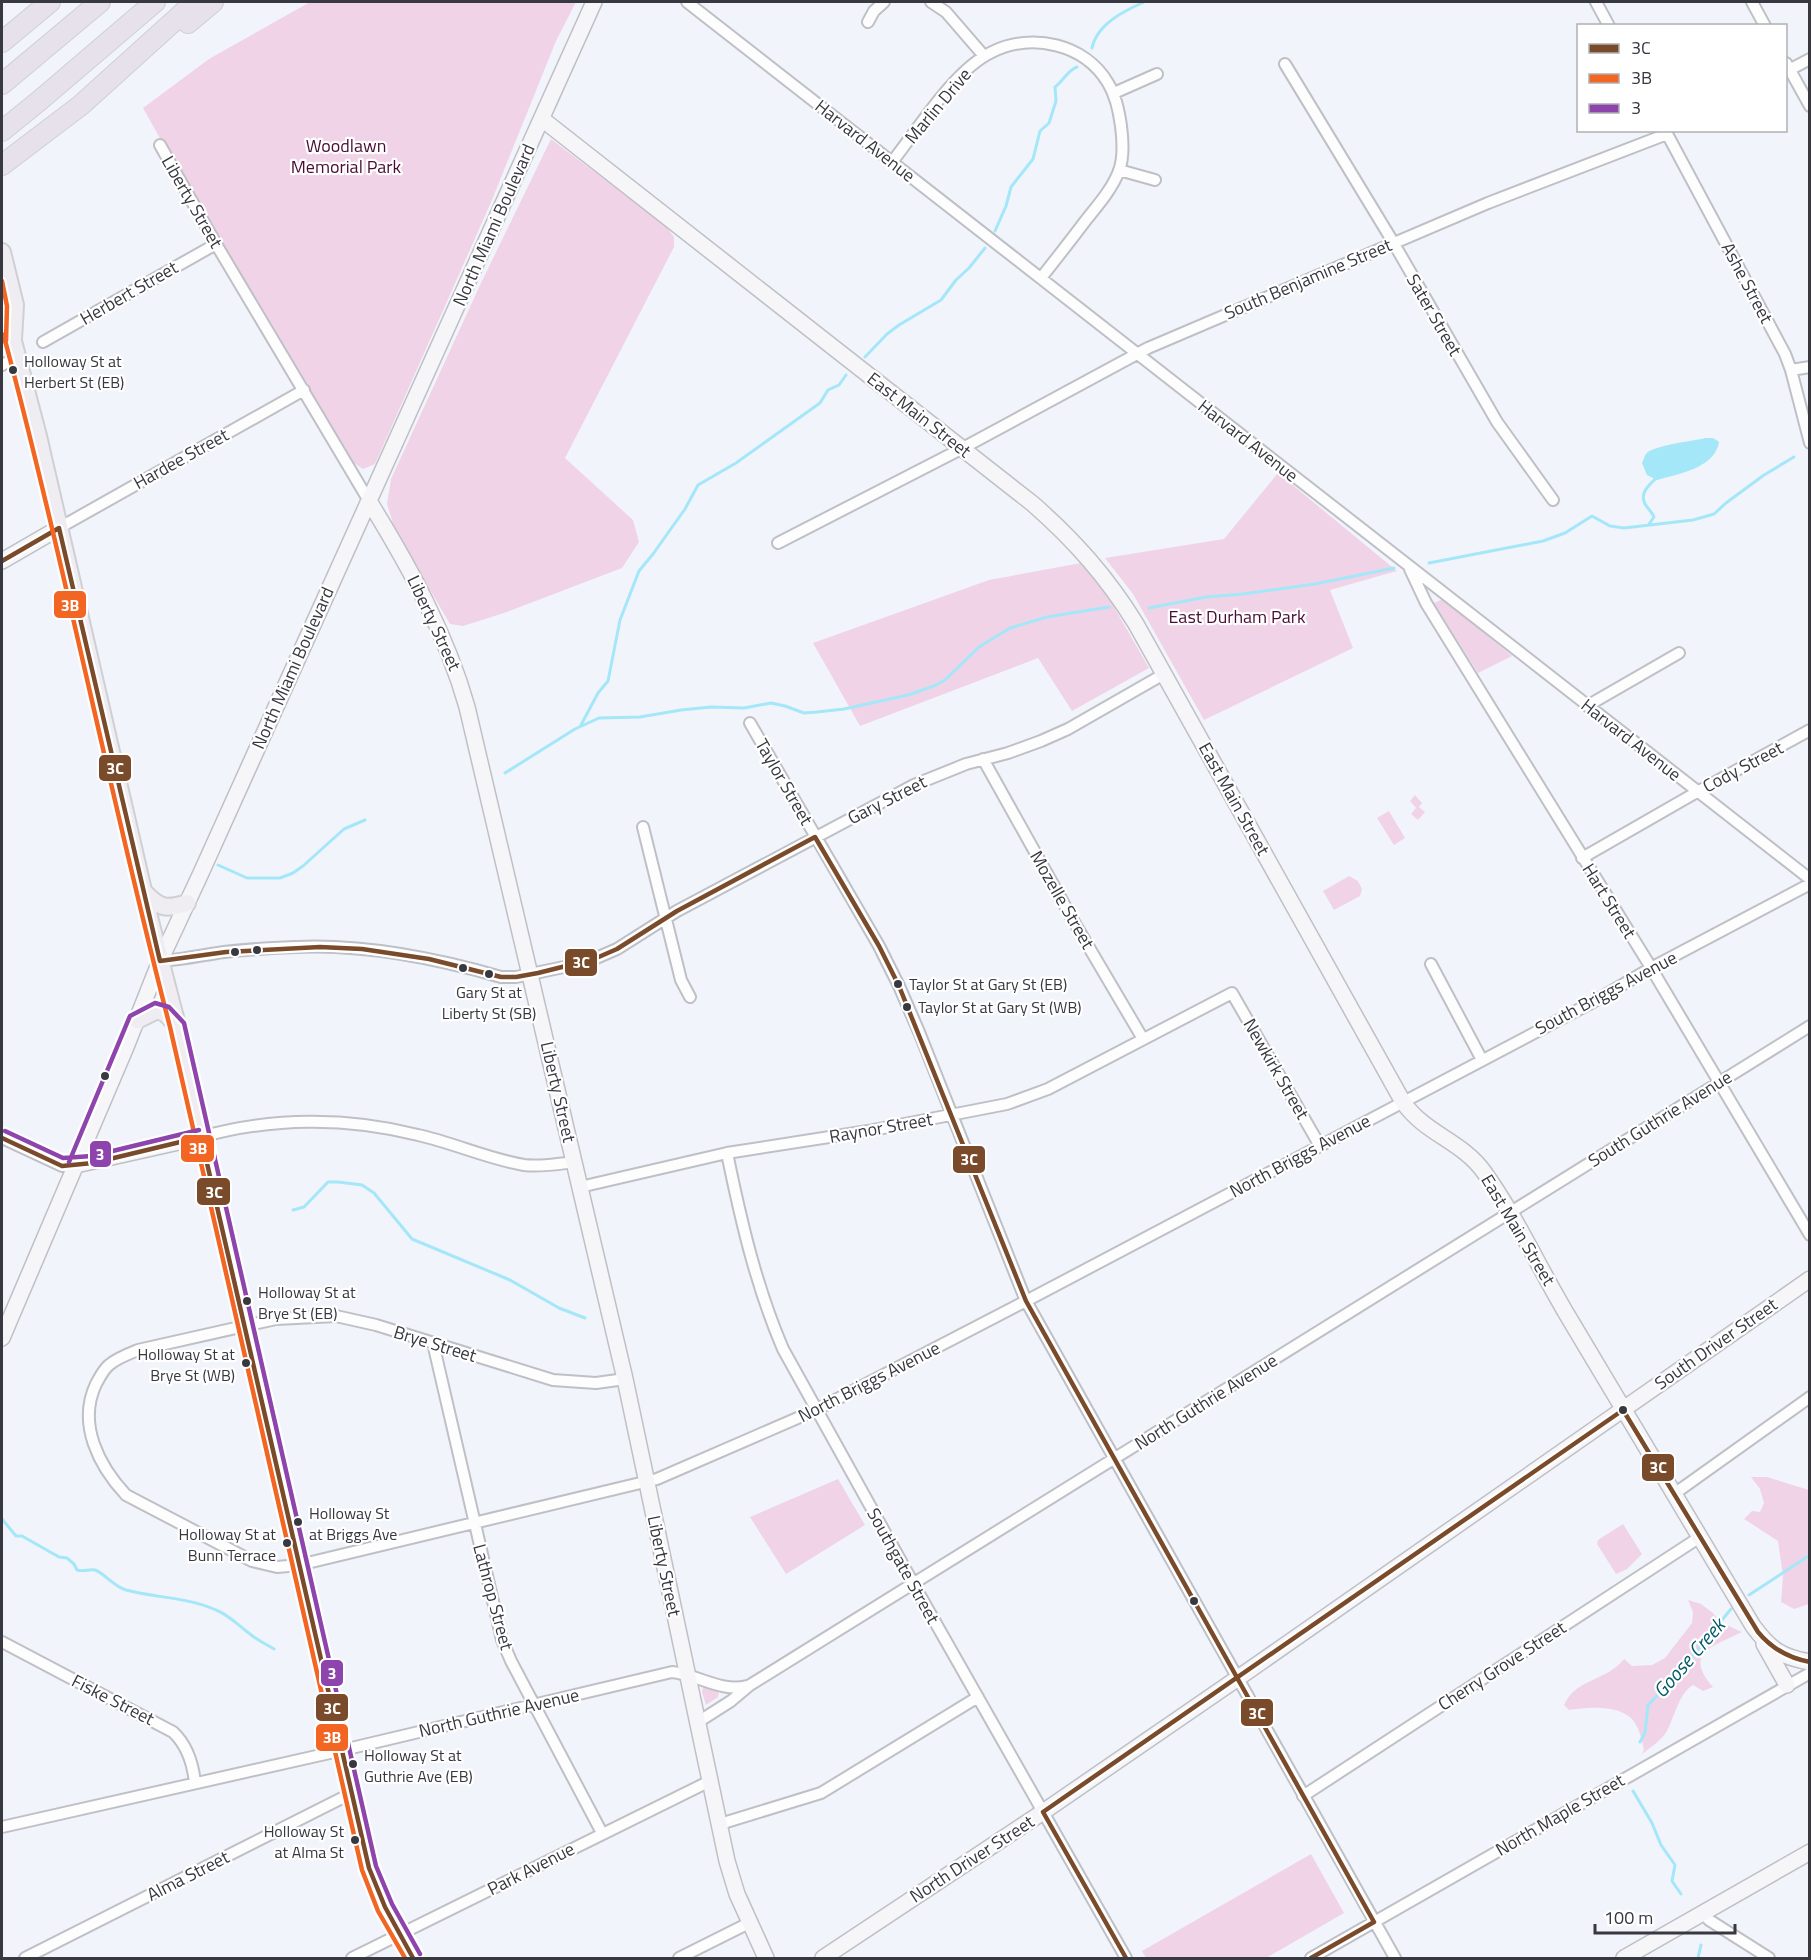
<svg xmlns="http://www.w3.org/2000/svg" width="1811" height="1960" viewBox="0 0 1811 1960" font-family="'Titillium Web',sans-serif">
<rect width="100%" height="100%" fill="#f2f4fb"/>
<!-- green -->
<path fill="#f1d3e7" d="M 310,2 L 576,2 L 556,41 L 492,200 L 375,464 L 363,469 L 354,463 L 180,174 L 143,108 L 209,59 Z
M 551,139 L 665,225 L 674,237 L 674,247 L 565,458 L 633,520 L 639,542 L 622,568 L 504,613 L 463,626 L 450,624 L 395,530 L 387,504 L 391,479 L 481,283 Z
M 1278,473 L 1397,571 L 1330,590 L 1353,648 L 1204,720 L 1133,594 L 1105,558 L 1224,539 Z
M 1081,563 L 1106,593 L 1149,668 L 1072,711 L 1038,658 L 860,726 L 813,643 L 989,580 Z
M 1443,599 L 1512,656 L 1478,673 L 1434,603 Z
M 1415,795 L 1422,803 L 1419,807 L 1425,812 L 1418,820 L 1411,814 L 1416,808 L 1410,801 Z
M 1389,811 L 1405,838 L 1394,845 L 1377,818 Z
M 1349,876 L 1358,881 L 1362,889 L 1360,896 L 1334,910 L 1323,891 Z
M 1751,1477 L 1767,1477 L 1809,1490 L 1809,1604 L 1794,1609 L 1781,1602 L 1783,1576 L 1778,1541 L 1744,1519 L 1752,1511 L 1760,1512 L 1764,1503 L 1760,1489 Z
M 838,1479 L 865,1525 L 786,1574 L 750,1517 Z
M 1623,1524 L 1642,1554 L 1627,1569 L 1616,1574 L 1597,1544 L 1598,1540 Z
M 1688,1600 L 1701,1604 L 1713,1613 L 1720,1622 L 1742,1632 C 1715,1646 1682,1652 1713,1687 L 1703,1691 L 1693,1685 C 1679,1693 1675,1716 1667,1731 C 1661,1741 1651,1747 1642,1754 L 1644,1750 C 1642,1741 1640,1731 1635,1723 C 1623,1704 1588,1707 1569,1710 L 1564,1705 C 1576,1678 1607,1681 1624,1659 L 1632,1666 L 1652,1665 L 1665,1658 L 1692,1623 L 1693,1612 Z
M 703,1687 L 719,1692 L 718,1697 L 706,1705 L 702,1692 Z
M 1311,1854 L 1344,1913 L 1266,1958 L 1146,1958 L 1142,1951 Z"/>
<!-- water -->
<path fill="#a3e7f8" d="M 1706,438 L 1713,438 L 1719,442 C 1715,467 1682,473 1661,479 L 1657,480 L 1647,475 L 1642,463 C 1643,461 1645,455 1646,454 C 1653,445 1694,441 1706,438 Z"/>
<g fill="none" stroke-linecap="round" stroke-linejoin="round">
<!-- stream -->
<path stroke="#a3e7f8" stroke-width="3" d="M 1092,48 C 1097,24 1124,11 1144,2
M 995,231 L 1006,206 L 1011,187 L 1033,159 L 1040,131 L 1049,123 L 1056,101 L 1055,87 C 1063,81 1068,70 1077,67
M 865,357 L 887,334 L 899,325 L 941,300 L 956,280 L 969,268 L 985,248
M 1649,524 L 1654,517 C 1652,512 1648,509 1645,504 C 1639,492 1650,485 1656,478
M 1429,563 L 1543,541 L 1565,533 L 1592,516 L 1610,526 L 1624,528 L 1693,520 L 1714,514 L 1726,503 L 1764,475 L 1794,457
M 1149,608 L 1206,597 L 1243,594 L 1315,584 L 1394,568
M 581,725 L 598,693 L 608,681 L 620,620 L 639,571 L 653,554 L 685,509 L 698,485 L 736,463 L 820,403 L 828,390 L 839,385 L 846,375
M 505,773 L 575,729 L 599,718 L 640,717 L 681,710 L 711,707 L 744,708 L 771,703 L 785,706 L 804,713 L 817,712 L 844,709 L 908,695 L 934,686 L 945,680 L 979,647 L 1010,628 L 1047,617 L 1109,607
M 218,865 L 247,878 L 280,878 L 293,873 L 303,866 L 344,829 L 365,820
M 293,1210 L 304,1207 L 328,1182 L 338,1182 L 362,1185 L 374,1193 L 412,1239 L 510,1280 L 559,1308 L 585,1318
M 2,1519 L 16,1536 L 22,1536 L 59,1557 L 67,1558 L 74,1564 L 77,1570 C 83,1572 89,1569 95,1570 C 104,1573 113,1586 126,1590 C 156,1598 187,1597 216,1610 C 229,1615 239,1626 250,1634 C 257,1640 266,1644 274,1649
M 1749,1595 L 1810,1555
M 1640,1742 L 1645,1733 L 1648,1705 L 1676,1676 L 1731,1609
M 1633,1791 L 1652,1823 L 1661,1845 L 1675,1865 L 1672,1881 L 1681,1894
M 1698,1958 L 1701,1945"/>
<!-- street casing -->
<g stroke="#bec0c6" stroke-width="14">
<path id="street" d="M 687,2 L 1810,879
M 931,2 L 946,12 L 984,56
M 1596,2 L 1609,26
M 1752,2 L 1765,26
M 868,22 L 874,11 L 884,2
M 1786,63 L 1810,106
M 1285,64 L 1393,242 L 1497,422 L 1553,500
M 1789,70 L 1810,59
M 1114,93 L 1157,74
M 1665,130 L 1785,354 L 1791,370 L 1810,443
M 160,145 L 216,244 L 369,501
M 892,162 C 919,128 954,70 992,52 C 1032,32 1085,44 1108,83 C 1116,96 1119,111 1121,126 C 1123,141 1124,157 1119,171 C 1112,189 1098,205 1086,220 C 1071,240 1056,259 1041,278
M 1119,170 L 1155,180
M 43,342 L 216,244
M 2,365 L 17,357
M 1791,370 L 1810,367
M 59,528 L 304,390
M 778,543 L 961,449 L 1148,348 L 1488,203 L 1667,134
M 1410,569 L 1426,603 L 1647,961 L 1810,1235
M 1587,706 L 1679,653
M 750,723 L 879,946 L 899,986 L 919,1032 L 1026,1301 L 1395,1958
M 983,759 L 1074,922 L 1143,1039
M 643,827 L 681,980 L 690,997
M 1582,858 L 1697,792 L 1810,730
M 160,961 C 181,960 202,955 224,952 C 248,949 273,948 297,947 C 366,944 435,958 501,977 L 516,977 L 564,967 L 594,959 L 617,949 L 677,911 L 914,785 L 966,764 L 1008,753 L 1041,741 L 1068,729 L 1164,674
M 1431,964 L 1482,1060
M 201,1137 C 272,1117 347,1117 418,1135 C 454,1143 488,1159 524,1165 C 541,1167 558,1164 574,1162
M 2,1138 L 62,1166 L 76,1165
M 727,1153 C 741,1221 756,1286 783,1349 L 918,1592 L 1126,1958
M 580,1187 L 727,1153 L 868,1131 L 1007,1104 L 1048,1089 L 1232,993 L 1320,1146
M 433,1343 L 502,1640 L 511,1661 L 602,1833
M 625,1379 L 596,1383 L 553,1380 L 376,1325 L 336,1316 L 276,1319 L 138,1350 C 128,1354 117,1358 109,1365 C 103,1370 100,1377 96,1384 C 77,1424 99,1466 126,1495 L 252,1561 L 277,1567 L 299,1565 L 657,1479 L 816,1410 L 1026,1301 L 1593,1002 L 1651,968 L 1810,884
M 1674,1494 L 1810,1397
M 2,1642 L 173,1732 C 187,1745 193,1764 195,1783
M 698,1722 L 731,1701 L 750,1685 L 1810,1026
M 1303,1796 L 1700,1537
M 720,1824 L 821,1793 L 978,1697
M 2,1827 L 343,1750 L 672,1672 C 696,1674 722,1693 747,1686
M 1703,1913 L 1709,1920 L 1769,1958
M 25,1958 L 352,1793
M 352,1958 L 710,1781
M 679,1958 L 749,1923
M 1311,1958 L 1810,1673"/>
</g>
<!-- secondary casing -->
<g stroke="#bec0c6" stroke-width="18">
<path id="secondary" d="M 542,119 L 1033,504 C 1075,541 1107,577 1136,624 L 1403,1102 C 1425,1134 1462,1141 1484,1172 C 1517,1218 1540,1270 1569,1318 C 1630,1421 1692,1523 1753,1626 C 1770,1649 1781,1657 1810,1662
M 369,501 C 409,566 446,633 467,707 L 625,1379 L 727,1861 L 737,1894 L 766,1958
M 2,561 L 59,528
M 76,1165 L 201,1137
M 2,1338 L 126,1047 L 160,961 L 201,873 L 594,2
M 1764,1644 L 1787,1685
M 823,1958 L 1043,1812 L 1238,1678 L 1810,1279
M 1624,1958 L 1810,1852"/>
</g>
<!-- primary casing -->
<g stroke="#cfd0d3" stroke-width="20">
<path id="primary" d="M 2,252 L 15,305 L 13,340
M 2,318 L 13,341 L 38,436 L 151,925 L 177,1025 L 369,1868 L 385,1907 L 413,1958
M 144,892 C 159,908 166,910 187,903
M 137,1020 L 157,1010 L 165,1013 L 176,1024"/>
</g>
<!-- highway casing -->
<g stroke="#cfd0d3" stroke-width="22">
<path id="highway" d="M 188,23 L 213,2
M 2,42 L 50,2
M 2,84 L 100,2
M 2,131 L 39,101 L 155,2
M 2,165 L 81,105 L 195,2"/>
</g>
<!-- street -->
<use href="#street" stroke="#fdfdfe" stroke-width="10"/>
<!-- secondary -->
<use href="#secondary" stroke="#f6f5f8" stroke-width="15"/>
<!-- primary -->
<use href="#primary" stroke="#efecf2" stroke-width="16"/>
<!-- highway -->
<use href="#highway" stroke="#e6e1eb" stroke-width="20"/>
<!-- bus-1 casing -->
<g stroke="#fff" stroke-width="9">
<path id="bus-1" d="M 2,561 L 59,528 L 160,961 L 226,952 L 320,947 L 362,949 L 429,959 L 501,977 L 516,977 L 538,973 L 594,959 L 617,949 L 677,911 L 815,837 L 879,946 L 899,986 L 1026,1301 L 1374,1922 L 1311,1958
M 2,1138 L 62,1166 L 93,1163 L 201,1137 L 369,1868 L 385,1907 L 413,1958
M 1126,1958 L 1043,1812 L 1623,1410 L 1758,1632 C 1772,1649 1788,1658 1810,1662"/>
</g>
<!-- bus-2 casing -->
<g stroke="#fff" stroke-width="9">
<path id="bus-2" d="M 2,281 L 7,306 L 6,341
M 2,334 L 6,344 C 66,570 111,800 170,1027 L 362,1870 L 378,1911 L 405,1958"/>
</g>
<!-- bus-3 casing -->
<g stroke="#fff" stroke-width="9">
<path id="bus-3" d="M 5,1131 L 63,1158 L 92,1156 L 199,1130
M 69,1162 L 130,1016 L 155,1003 L 169,1007 L 184,1023 L 376,1866 L 392,1904 L 420,1954"/>
</g>
<!-- bus-1 -->
<use href="#bus-1" stroke="#7a4b2a" stroke-width="4.5"/>
<!-- bus-2 -->
<use href="#bus-2" stroke="#f26522" stroke-width="4.5"/>
<!-- bus-3 -->
<use href="#bus-3" stroke="#8e44ad" stroke-width="4.5"/>
</g>
<!-- markers -->
<g fill="#383940" stroke="#fff" stroke-width="2">
<circle cx="13" cy="370" r="5"/>
<circle cx="257" cy="950" r="5"/>
<circle cx="235" cy="952" r="5"/>
<circle cx="463" cy="968" r="5"/>
<circle cx="489" cy="974" r="5"/>
<circle cx="898" cy="984" r="5"/>
<circle cx="907" cy="1007" r="5"/>
<circle cx="105" cy="1076" r="5"/>
<circle cx="247" cy="1301" r="5"/>
<circle cx="246" cy="1363" r="5"/>
<circle cx="1623" cy="1410" r="5"/>
<circle cx="298" cy="1522" r="5"/>
<circle cx="287" cy="1543" r="5"/>
<circle cx="1194" cy="1601" r="5"/>
<circle cx="353" cy="1764" r="5"/>
<circle cx="355" cy="1840" r="5"/>
</g>
<g text-anchor="middle" stroke-width="4.5" stroke-linejoin="round" paint-order="stroke">
<!-- bus labels -->
<g font-size="16" fill="#383940" stroke="#fff" text-anchor="start">
<text x="24" y="367">Holloway St at<tspan x="24" dy="21">Herbert St (EB)</tspan></text>
<text x="909" y="990">Taylor St at Gary St (EB)</text>
<text x="489" y="998" text-anchor="middle">Gary St at<tspan x="489" dy="21">Liberty St (SB)</tspan></text>
<text x="918" y="1013">Taylor St at Gary St (WB)</text>
<text x="258" y="1298">Holloway St at<tspan x="258" dy="21">Brye St (EB)</tspan></text>
<text x="235" y="1360" text-anchor="end">Holloway St at<tspan x="235" dy="21">Brye St (WB)</tspan></text>
<text x="309" y="1519">Holloway St<tspan x="309" dy="21">at Briggs Ave</tspan></text>
<text x="276" y="1540" text-anchor="end">Holloway St at<tspan x="276" dy="21">Bunn Terrace</tspan></text>
<text x="364" y="1761">Holloway St at<tspan x="364" dy="21">Guthrie Ave (EB)</tspan></text>
<text x="344" y="1837" text-anchor="end">Holloway St<tspan x="344" dy="21">at Alma St</tspan></text>
</g>
<!-- street labels -->
<g font-size="18" fill="#383940" stroke="#fff">
<text transform="translate(938 106) rotate(-50)" y="6">Marlin Drive</text>
<text transform="translate(865 141) rotate(38)" y="6">Harvard Avenue</text>
<text transform="translate(192 202) rotate(60)" y="6">Liberty Street</text>
<text transform="translate(494 225) rotate(-66)" y="6">North Miami Boulevard</text>
<text transform="translate(1308 279) rotate(-23)" y="6">South Benjamine Street</text>
<text transform="translate(1747 283) rotate(62)" y="6">Ashe Street</text>
<text transform="translate(129 293) rotate(-30)" y="6">Herbert Street</text>
<text transform="translate(1434 315) rotate(60)" y="6">Sater Street</text>
<text transform="translate(919 415) rotate(38)" y="6">East Main Street</text>
<text transform="translate(1248 441) rotate(38)" y="6">Harvard Avenue</text>
<text transform="translate(181 459) rotate(-29)" y="6">Hardee Street</text>
<text transform="translate(434 623) rotate(65)" y="6">Liberty Street</text>
<text transform="translate(293 668) rotate(-66)" y="6">North Miami Boulevard</text>
<text transform="translate(1631 740) rotate(38)" y="6">Harvard Avenue</text>
<text transform="translate(1743 767) rotate(-28)" y="6">Cody Street</text>
<text transform="translate(784 782) rotate(60)" y="6">Taylor Street</text>
<text transform="translate(1234 799) rotate(61)" y="6">East Main Street</text>
<text transform="translate(887 800) rotate(-27)" y="6">Gary Street</text>
<text transform="translate(1062 900) rotate(60)" y="6">Mozelle Street</text>
<text transform="translate(1609 901) rotate(58)" y="6">Hart Street</text>
<text transform="translate(1606 993) rotate(-28)" y="6">South Briggs Avenue</text>
<text transform="translate(1276 1069) rotate(60)" y="6">Newkirk Street</text>
<text transform="translate(558 1092) rotate(77)" y="6">Liberty Street</text>
<text transform="translate(1660 1119) rotate(-32)" y="6">South Guthrie Avenue</text>
<text transform="translate(881 1128) rotate(-10)" y="6">Raynor Street</text>
<text transform="translate(1300 1156) rotate(-28)" y="6">North Briggs Avenue</text>
<text transform="translate(1518 1230) rotate(59)" y="6">East Main Street</text>
<text transform="translate(435 1344) rotate(17)" y="6">Brye Street</text>
<text transform="translate(1716 1344) rotate(-35)" y="6">South Driver Street</text>
<text transform="translate(869 1382) rotate(-27)" y="6">North Briggs Avenue</text>
<text transform="translate(1206 1402) rotate(-32)" y="6">North Guthrie Avenue</text>
<text transform="translate(664 1566) rotate(78)" y="6">Liberty Street</text>
<text transform="translate(903 1566) rotate(61)" y="6">Southgate Street</text>
<text transform="translate(493 1597) rotate(75)" y="6">Lathrop Street</text>
<text transform="translate(1502 1666) rotate(-33)" y="6">Cherry Grove Street</text>
<text transform="translate(113 1700) rotate(27)" y="6">Fiske Street</text>
<text transform="translate(499 1713) rotate(-13)" y="6">North Guthrie Avenue</text>
<text transform="translate(1560 1815) rotate(-30)" y="6">North Maple Street</text>
<text transform="translate(972 1859) rotate(-33)" y="6">North Driver Street</text>
<text transform="translate(531 1869) rotate(-27)" y="6">Park Avenue</text>
<text transform="translate(188 1876) rotate(-27)" y="6">Alma Street</text>
</g>
<!-- park labels -->
<g font-size="18" fill="#490d35" stroke="#fff">
<text x="346" y="152">Woodlawn<tspan x="346" dy="21">Memorial Park</tspan></text>
<text x="1237" y="623">East Durham Park</text>
</g>
<!-- water labels -->
<g font-size="20" font-style="italic" fill="#015b69" stroke="#fff">
<text transform="translate(1689 1658) rotate(-49)" y="7">Goose Creek</text>
</g>
</g>
<g stroke="#fff" stroke-width="2">
<rect x="53" y="590" width="34" height="29" rx="6" fill="#f26522"/>
<rect x="98" y="754" width="34" height="28" rx="6" fill="#7a4b2a"/>
<rect x="564" y="948" width="34" height="29" rx="6" fill="#7a4b2a"/>
<rect x="180" y="1134" width="35" height="29" rx="6" fill="#f26522"/>
<rect x="89" y="1140" width="23" height="28" rx="6" fill="#8e44ad"/>
<rect x="952" y="1145" width="34" height="29" rx="6" fill="#7a4b2a"/>
<rect x="196" y="1177" width="35" height="29" rx="6" fill="#7a4b2a"/>
<rect x="1641" y="1453" width="34" height="29" rx="6" fill="#7a4b2a"/>
<rect x="320" y="1659" width="24" height="28" rx="6" fill="#8e44ad"/>
<rect x="315" y="1693" width="34" height="29" rx="6" fill="#7a4b2a"/>
<rect x="1240" y="1698" width="34" height="29" rx="6" fill="#7a4b2a"/>
<rect x="315" y="1723" width="34" height="29" rx="6" fill="#f26522"/>
</g>
<g font-size="16" text-anchor="middle" font-weight="bold" fill="#fff">
<text x="70" y="611">3B</text>
<text x="115" y="774">3C</text>
<text x="581" y="968">3C</text>
<text x="198" y="1154">3B</text>
<text x="100" y="1160">3</text>
<text x="969" y="1165">3C</text>
<text x="214" y="1198">3C</text>
<text x="1658" y="1473">3C</text>
<text x="332" y="1679">3</text>
<text x="332" y="1714">3C</text>
<text x="1257" y="1719">3C</text>
<text x="332" y="1743">3B</text>
</g>
<!-- border -->
<rect width="1811" height="1960" fill="none" stroke="#383940" stroke-width="6"/>
<!-- legend -->
<rect x="1577" y="24" width="210" height="108" fill="#ffffff" stroke="#afb0b3" stroke-width="1.5"/>
<rect x="1589" y="44" width="30" height="9" fill="#7a4b2a" stroke="#afb0b3" stroke-width="1.5"/>
<text x="1631" y="54" font-size="18" fill="#383940">3C</text>
<rect x="1589" y="74" width="30" height="9" fill="#f26522" stroke="#afb0b3" stroke-width="1.5"/>
<text x="1631" y="84" font-size="18" fill="#383940">3B</text>
<rect x="1589" y="104" width="30" height="9" fill="#8e44ad" stroke="#afb0b3" stroke-width="1.5"/>
<text x="1631" y="114" font-size="18" fill="#383940">3</text>
<!-- scale -->
<path d="M1595 1924v9h140v-9" fill="none" stroke="#383940" stroke-width="3"/>
<text x="1604" y="1924" font-size="18" fill="#383940" stroke="#ffffff" stroke-width="4.5" paint-order="stroke">100 m</text>
</svg>
